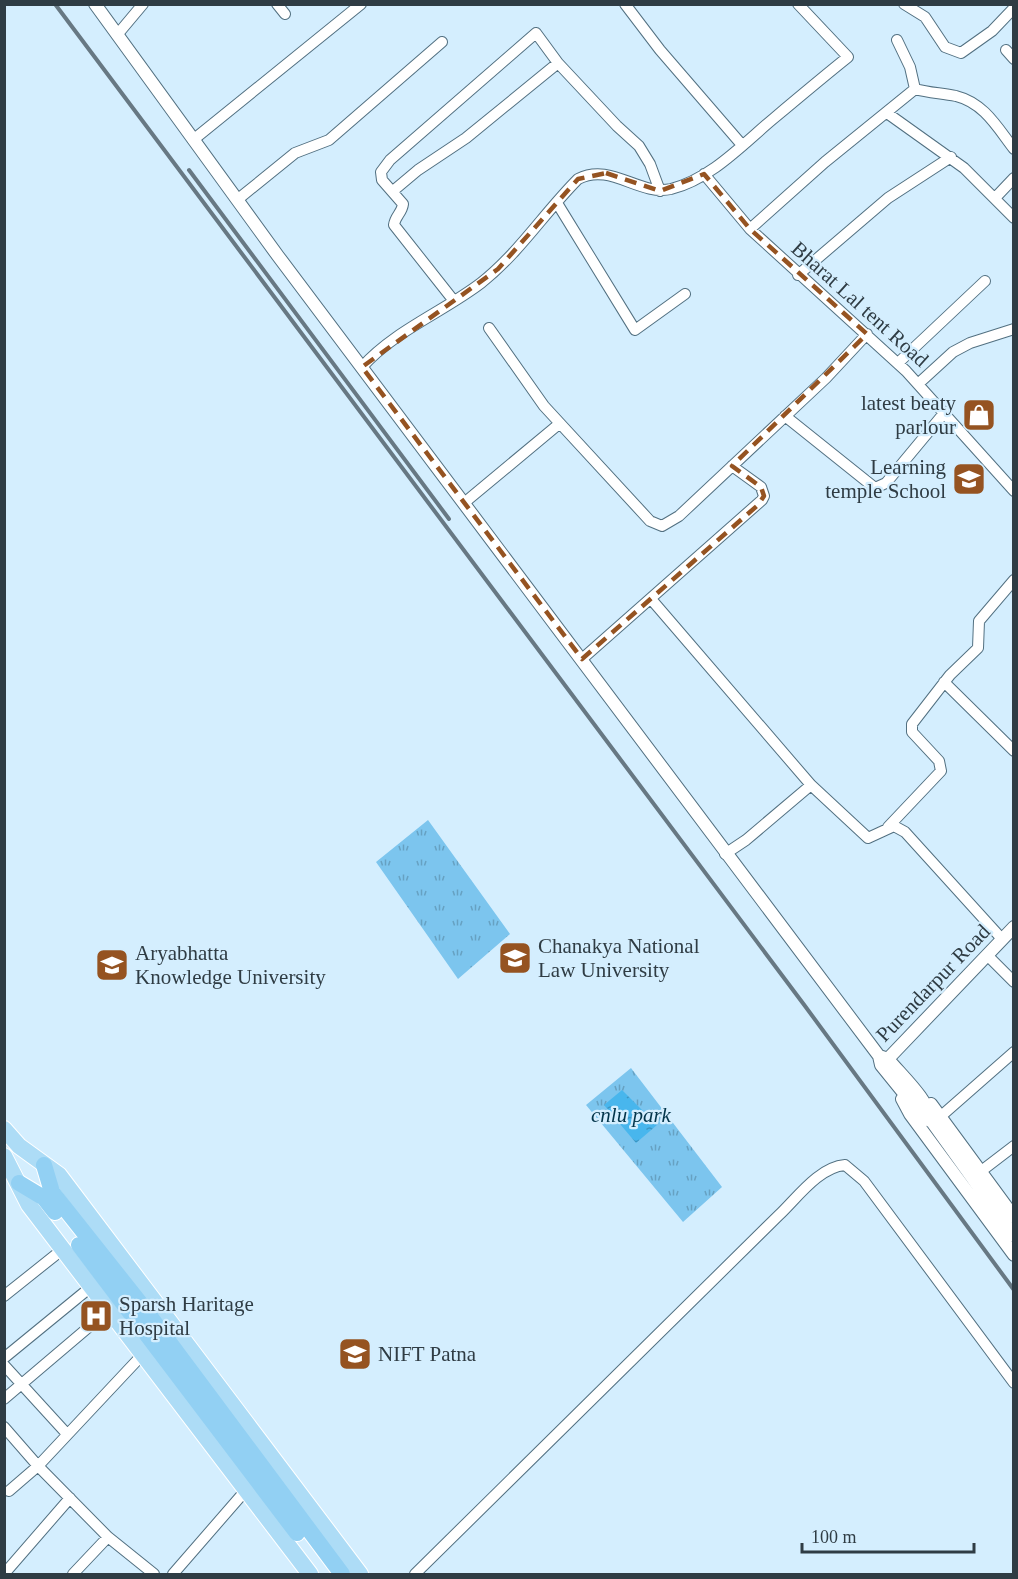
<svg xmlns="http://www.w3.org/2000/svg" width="1018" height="1579" viewBox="0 0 1018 1579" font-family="'Times New Roman',serif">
<defs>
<pattern id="grass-tufts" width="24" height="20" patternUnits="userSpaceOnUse" patternTransform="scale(1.5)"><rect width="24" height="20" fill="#7cc5ee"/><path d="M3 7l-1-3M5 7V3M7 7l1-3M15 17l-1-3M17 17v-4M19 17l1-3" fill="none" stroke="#66a1c2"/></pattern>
<pattern id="water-ripples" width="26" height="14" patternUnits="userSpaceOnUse" patternTransform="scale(1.5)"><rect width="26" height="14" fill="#48b6ed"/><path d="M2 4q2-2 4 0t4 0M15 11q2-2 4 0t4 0" fill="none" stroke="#3c95c2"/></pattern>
</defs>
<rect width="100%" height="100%" fill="#d4eefe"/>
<!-- grass -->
<path fill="url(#grass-tufts)" d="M 428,820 L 510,934 L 458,979 L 376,862 Z
M 631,1068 L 722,1187 L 683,1222 L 586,1105 Z"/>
<!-- water -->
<path fill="url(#water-ripples)" d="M 622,1090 L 657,1125 L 636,1143 L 604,1105 Z"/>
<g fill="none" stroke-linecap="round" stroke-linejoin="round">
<!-- minor casing -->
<g stroke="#527081" stroke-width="12">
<path id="minor" d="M 277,4 L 285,14
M 625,4 L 660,50 L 742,145
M 904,4 L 925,17 L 945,47 L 961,53 L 992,31 L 1014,8
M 117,35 L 143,4
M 1006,50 L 1014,59
M 915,89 C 929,93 942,93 956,96 C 984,103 997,127 1014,149
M 887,113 L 964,168 L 1014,218
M 193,140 L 361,4
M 704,174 L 750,229 L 906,371 L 1014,491
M 393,191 L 418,170 L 466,138 L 558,63
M 995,198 L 1014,178
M 237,200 L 295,153 L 329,140 L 442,42
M 557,203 L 635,330 L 685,294
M 750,229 L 825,162 L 915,89 L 910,67 L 897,40
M 798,275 L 888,198 L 951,157
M 454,301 L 394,225 C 395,216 402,213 403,204 L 382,180 L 381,172 L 390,160 L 536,33 L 558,63 L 617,126 L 639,146 L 650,164 L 660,191
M 489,328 L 544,406 L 650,521 L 662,526 L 679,516 L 826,378 L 867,334
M 898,363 L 985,281
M 362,367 C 394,331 443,312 481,283 C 519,253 544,213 578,179 C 611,162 638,196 671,189 C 711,179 743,144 773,119 C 798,98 823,77 848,57 L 798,4
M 918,384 L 953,352 L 970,343 L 1014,329
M 785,416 L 875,488 L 886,483 L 945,412
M 464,503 L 559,424
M 651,599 L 811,785 L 868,838 L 894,826 L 905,832 L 1002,939
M 582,659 L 762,500 L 764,496 L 761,487 L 732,466
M 944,682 L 1014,751
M 888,827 L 941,771 L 939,761 L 912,732 L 912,724 L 950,675 L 978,648 L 979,621 L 1014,580
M 725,854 L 746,840 L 811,785
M 987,955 L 1014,982
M 940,1117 L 1014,1052
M 980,1172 L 1014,1146
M 4,1296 L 63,1249
M 4,1358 L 92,1286
M 4,1365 L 67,1434
M 4,1399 L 110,1309
M 4,1427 L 38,1466 L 108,1537
M 9,1491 L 38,1466 L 144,1353
M 4,1574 L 70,1498
M 73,1574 L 108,1537 L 154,1574
M 173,1574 L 246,1490
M 415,1574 L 779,1215 C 797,1198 819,1167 845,1165 L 864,1181 L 1014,1383"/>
</g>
<!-- tertiary casing -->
<g stroke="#527081" stroke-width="14">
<path id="tertiary" d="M 95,4 L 278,256 L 879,1056 L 881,1065 L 924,1118 L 932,1122
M 879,1056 L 888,1059 C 903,1077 929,1100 932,1122 L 1014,1236
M 884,1063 L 1014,927
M 902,1099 L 910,1114 L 1014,1255
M 931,1104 L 1014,1217"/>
</g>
<!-- primary casing -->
<g stroke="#fff" stroke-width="18">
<path id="primary" d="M 4,1129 L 19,1146 L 59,1175 L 360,1574
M 4,1156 L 29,1205 L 310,1574"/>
</g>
<!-- trunk casing -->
<g stroke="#fff" stroke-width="18">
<path id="trunk" d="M 44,1165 L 52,1192 L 140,1303 L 342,1574
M 19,1183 L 44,1198 L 55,1212
M 79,1245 L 297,1533"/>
</g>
<!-- minor -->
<use href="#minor" stroke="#fff" stroke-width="10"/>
<!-- tertiary -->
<use href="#tertiary" stroke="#fff" stroke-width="12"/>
<!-- primary -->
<use href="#primary" stroke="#addcf6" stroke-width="16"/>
<!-- trunk -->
<use href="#trunk" stroke="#92d0f3" stroke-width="16"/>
<!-- rail -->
<path stroke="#677883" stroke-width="4" d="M 55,4 L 805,1006 L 1014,1290
M 189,170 L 449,519"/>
</g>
<!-- marked area -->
<path fill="none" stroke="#955321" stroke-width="4.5" stroke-dasharray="12 8" stroke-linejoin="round" d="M 606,173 L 660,191 L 704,174 L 750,229 L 867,334 L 732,466 L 761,487 L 764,496 L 758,505 L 582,659 L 362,367 L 498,269 L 578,179 Z"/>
<!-- icons -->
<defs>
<g id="shop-square" transform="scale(1.725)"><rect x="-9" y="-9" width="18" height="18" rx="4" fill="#955321" stroke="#d4eefe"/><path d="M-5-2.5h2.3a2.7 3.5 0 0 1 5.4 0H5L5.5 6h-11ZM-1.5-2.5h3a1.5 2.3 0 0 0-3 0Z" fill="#fff"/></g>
<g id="school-square" transform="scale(1.725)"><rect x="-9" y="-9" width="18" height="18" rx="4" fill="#955321" stroke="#d4eefe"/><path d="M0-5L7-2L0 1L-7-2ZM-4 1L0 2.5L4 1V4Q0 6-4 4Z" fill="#fff"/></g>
<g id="university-square" transform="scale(1.725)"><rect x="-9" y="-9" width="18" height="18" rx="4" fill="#955321" stroke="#d4eefe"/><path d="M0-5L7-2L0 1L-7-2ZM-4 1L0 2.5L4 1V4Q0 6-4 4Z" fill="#fff"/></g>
<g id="hospital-square" transform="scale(1.725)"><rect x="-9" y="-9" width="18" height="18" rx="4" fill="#955321" stroke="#d4eefe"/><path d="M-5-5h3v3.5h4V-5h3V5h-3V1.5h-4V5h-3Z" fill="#fff"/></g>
</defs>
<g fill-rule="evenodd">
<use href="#shop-square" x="979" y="415"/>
<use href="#school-square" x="969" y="479"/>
<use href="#university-square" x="515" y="958"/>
<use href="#university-square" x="112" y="965"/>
<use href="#hospital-square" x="96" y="1316"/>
<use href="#university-square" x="355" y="1354"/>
</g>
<g text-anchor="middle" stroke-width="4.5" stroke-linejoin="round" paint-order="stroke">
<!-- street labels -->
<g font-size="21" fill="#2f3c44" stroke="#d4eefe">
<text transform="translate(860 304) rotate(42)" y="7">Bharat Lal tent Road</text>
<text transform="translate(933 983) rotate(-46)" y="7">Purendarpur Road</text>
</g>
<!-- poi labels -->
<g font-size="21" fill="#2f3c44" stroke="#d4eefe" text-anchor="start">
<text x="956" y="410" text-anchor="end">latest beaty<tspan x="956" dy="24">parlour</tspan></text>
<text x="946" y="474" text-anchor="end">Learning<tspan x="946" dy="24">temple School</tspan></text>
<text x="538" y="953">Chanakya National<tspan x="538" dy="24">Law University</tspan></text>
<text x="135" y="960">Aryabhatta<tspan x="135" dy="24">Knowledge University</tspan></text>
<text x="119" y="1311">Sparsh Haritage<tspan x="119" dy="24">Hospital</tspan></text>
<text x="378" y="1361">NIFT Patna</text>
</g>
<!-- park labels -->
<g font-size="21" font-style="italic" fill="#03354b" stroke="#d4eefe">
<text x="631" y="1122">cnlu park</text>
</g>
</g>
<!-- border -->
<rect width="1018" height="1579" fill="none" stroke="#2f3c44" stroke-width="12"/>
<!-- scale -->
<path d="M802 1543v9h172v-9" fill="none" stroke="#2f3c44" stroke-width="3"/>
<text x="811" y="1543" font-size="18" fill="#2f3c44" stroke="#d4eefe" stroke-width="4.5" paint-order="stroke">100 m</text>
</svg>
